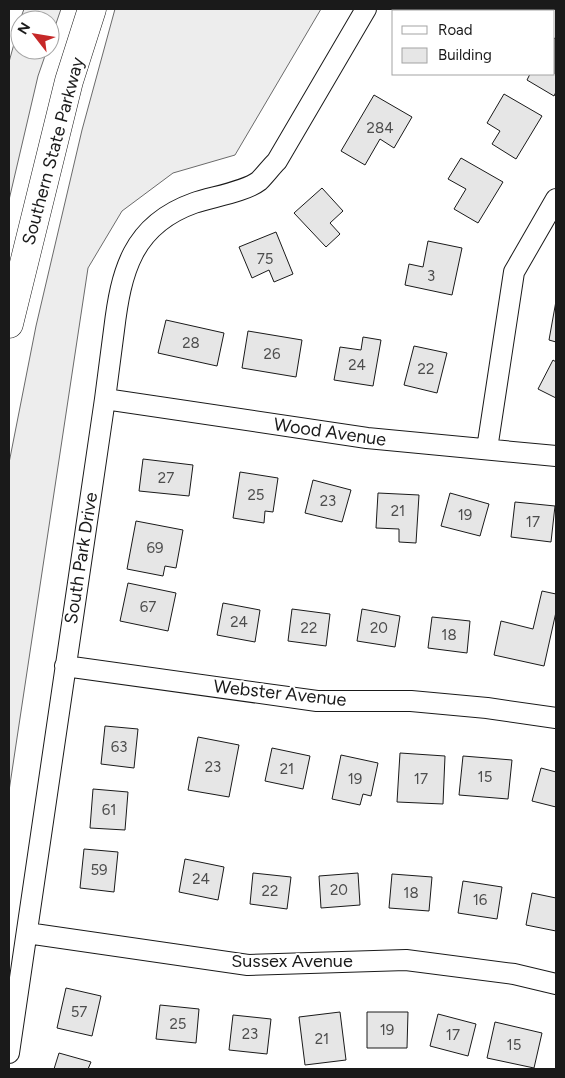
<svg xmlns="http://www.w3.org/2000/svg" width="565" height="1078" viewBox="0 0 565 1078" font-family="Figtree,sans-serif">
<rect width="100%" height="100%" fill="#fff"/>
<!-- built -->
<path fill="#ededed" stroke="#6a6a6a" d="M 24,9 L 61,9 L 50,41 L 50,20 L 20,20 Z
M 115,9 L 321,9 L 235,155 L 173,173 L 122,211 L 88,268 L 9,791 L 9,463 L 36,326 L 82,130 Z
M 20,22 L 20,50 L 47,50 L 38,76 L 9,200 L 9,62 Z"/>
<!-- building -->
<path fill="#e6e6e6" stroke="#1a1a1a" d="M 433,9 L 443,9 L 447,11 L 431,11 Z
M 554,38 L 556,39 L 556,92 L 554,96 L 527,80 L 530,74 L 554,74 Z
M 504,94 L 542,116 L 516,159 L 492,144 L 500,131 L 487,123 Z
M 374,95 L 412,117 L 394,148 L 380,139 L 365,165 L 341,151 Z
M 461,158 L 503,182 L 478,223 L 454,209 L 466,189 L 448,179 Z
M 322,188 L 343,211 L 330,223 L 340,234 L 326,247 L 294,213 Z
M 276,232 L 293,274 L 274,282 L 269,270 L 252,278 L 239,247 Z
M 428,241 L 462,248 L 452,295 L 405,285 L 409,264 L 423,267 Z
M 556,301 L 556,342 L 549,340 Z
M 166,320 L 224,333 L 217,366 L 158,353 Z
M 248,331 L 302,340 L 296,377 L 242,368 Z
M 363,337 L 381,340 L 373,386 L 334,380 L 340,347 L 361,350 Z
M 414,346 L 447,353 L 437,393 L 404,385 Z
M 553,360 L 556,362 L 556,398 L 538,389 Z
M 143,459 L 193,465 L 189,496 L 139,491 Z
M 240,472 L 278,478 L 273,512 L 265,511 L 264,523 L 233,518 Z
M 313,480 L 351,490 L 342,522 L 305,513 Z
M 378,493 L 419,495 L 416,543 L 399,542 L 399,529 L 376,528 Z
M 450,493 L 489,504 L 480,536 L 441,526 Z
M 515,502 L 555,506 L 551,542 L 511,537 Z
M 136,521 L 183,530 L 176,568 L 165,566 L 163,576 L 127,569 Z
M 128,583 L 176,593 L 168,631 L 120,621 Z
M 542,591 L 556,594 L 556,612 L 544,666 L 494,655 L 501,621 L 533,629 Z
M 223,603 L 260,610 L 255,642 L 217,635 Z
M 292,609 L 330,614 L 326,646 L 288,641 Z
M 362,609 L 400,616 L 395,647 L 357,641 Z
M 432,617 L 470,621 L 467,653 L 428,648 Z
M 105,726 L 138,729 L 134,768 L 101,764 Z
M 198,737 L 239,745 L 229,797 L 188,790 Z
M 272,748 L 310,756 L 303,789 L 265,781 Z
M 400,753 L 445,756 L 443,804 L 397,802 Z
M 341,755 L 378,763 L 371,796 L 363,794 L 360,805 L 332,799 Z
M 463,756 L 512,760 L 508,799 L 459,795 Z
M 541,768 L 556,772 L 556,807 L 532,801 Z
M 93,789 L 128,792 L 125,830 L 90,828 Z
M 84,849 L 118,852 L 114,892 L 80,888 Z
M 185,859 L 224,867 L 218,900 L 179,892 Z
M 253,873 L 291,877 L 287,909 L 250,904 Z
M 358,873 L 360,905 L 321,908 L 319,876 Z
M 392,874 L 432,877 L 429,911 L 389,908 Z
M 463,881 L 502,887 L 497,919 L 458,913 Z
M 532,893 L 556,898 L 556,931 L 526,925 Z
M 66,988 L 101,996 L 92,1036 L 57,1028 Z
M 160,1005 L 199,1009 L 196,1043 L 156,1039 Z
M 340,1012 L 346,1060 L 305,1065 L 299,1017 Z
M 367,1012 L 408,1012 L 407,1048 L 367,1048 Z
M 438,1014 L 476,1024 L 468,1056 L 430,1046 Z
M 233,1015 L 271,1019 L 267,1054 L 229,1050 Z
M 495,1022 L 542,1033 L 534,1068 L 487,1058 Z
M 59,1053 L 91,1062 L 88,1069 L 54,1069 Z"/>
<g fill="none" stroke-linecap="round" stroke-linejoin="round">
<!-- street casing -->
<g stroke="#1a1a1a" stroke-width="22">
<path id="street" d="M 105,399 L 367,438 L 556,456
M 487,449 L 514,272 L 556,199
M 65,666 L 317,701 L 411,701 L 487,708 L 556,718
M 27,933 L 248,965 L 406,960 L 514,974 L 556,984
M 9,1053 L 105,399 C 108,376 111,353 114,330 C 121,272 132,225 194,203 C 211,197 245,192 259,181 C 265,175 271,167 277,161 L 366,9"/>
</g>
<!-- highway casing -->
<g stroke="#1a1a1a" stroke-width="29">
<path id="highway" d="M 9,324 L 69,81 L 92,9"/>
</g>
<!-- street -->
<use href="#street" stroke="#fff" stroke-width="20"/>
<!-- highway -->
<use href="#highway" stroke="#fff" stroke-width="28"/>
</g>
<g text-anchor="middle" stroke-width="4" stroke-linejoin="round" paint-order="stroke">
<!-- number labels -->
<g font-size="15" fill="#4d4d4d">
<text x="380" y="133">284</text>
<text x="265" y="264">75</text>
<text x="431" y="281">3</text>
<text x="191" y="348">28</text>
<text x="272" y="359">26</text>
<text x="357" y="370">24</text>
<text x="426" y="374">22</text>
<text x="166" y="483">27</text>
<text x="256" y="500">25</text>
<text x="328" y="506">23</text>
<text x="398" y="516">21</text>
<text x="465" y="520">19</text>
<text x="533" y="527">17</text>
<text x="155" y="553">69</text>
<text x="148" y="612">67</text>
<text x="239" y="627">24</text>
<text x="309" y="633">22</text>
<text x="379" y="633">20</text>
<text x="449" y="640">18</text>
<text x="119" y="752">63</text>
<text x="213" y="772">23</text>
<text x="287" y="774">21</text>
<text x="485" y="782">15</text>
<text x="355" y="784">19</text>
<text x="421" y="784">17</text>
<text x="109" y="815">61</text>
<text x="99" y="875">59</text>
<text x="201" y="884">24</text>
<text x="339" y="895">20</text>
<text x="270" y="896">22</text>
<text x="411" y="898">18</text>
<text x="480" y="905">16</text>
<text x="79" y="1017">57</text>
<text x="178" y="1029">25</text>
<text x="387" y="1035">19</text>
<text x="250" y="1039">23</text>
<text x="453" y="1040">17</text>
<text x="322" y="1044">21</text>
<text x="514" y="1050">15</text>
</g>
<!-- street labels -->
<g font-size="18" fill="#1a1a1a" stroke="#fff">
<text transform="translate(53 151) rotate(-75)" y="6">Southern State Parkway</text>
<text transform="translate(330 432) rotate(8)" y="6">Wood Avenue</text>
<text transform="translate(81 558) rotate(-81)" y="6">South Park Drive</text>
<text transform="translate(280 693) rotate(6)" y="6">Webster Avenue</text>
<text x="292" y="967">Sussex Avenue</text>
</g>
</g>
<!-- border -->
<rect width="565" height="1078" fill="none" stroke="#1a1a1a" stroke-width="20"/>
<!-- legend -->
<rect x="392" y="10" width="162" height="65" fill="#ffffff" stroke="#a3a3a3"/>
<rect x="402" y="26" width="25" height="8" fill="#ffffff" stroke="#a3a3a3"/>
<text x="438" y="35" font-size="15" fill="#1a1a1a">Road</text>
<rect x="402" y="48" width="25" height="15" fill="#e6e6e6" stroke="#a3a3a3"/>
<text x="438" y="60" font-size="15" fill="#1a1a1a">Building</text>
<!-- north arrow -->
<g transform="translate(35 35) rotate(301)"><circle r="24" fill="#ffffff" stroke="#a3a3a3"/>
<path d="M0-4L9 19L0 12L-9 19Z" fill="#c62828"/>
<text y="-8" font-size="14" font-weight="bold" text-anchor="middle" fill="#1a1a1a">N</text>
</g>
</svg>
